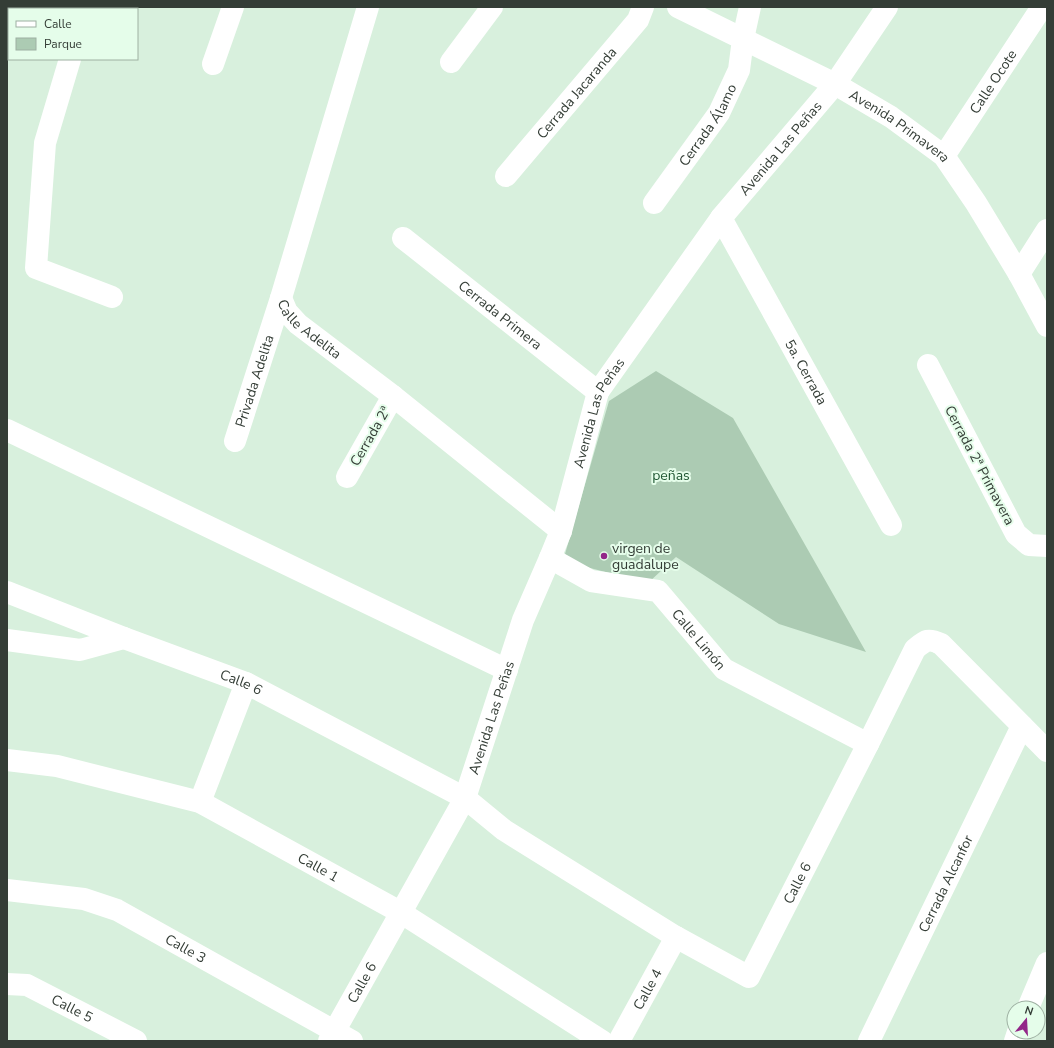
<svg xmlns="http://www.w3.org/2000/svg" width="1054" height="1048" viewBox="0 0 1054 1048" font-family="'Nunito Sans',sans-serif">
<rect width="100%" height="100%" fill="#d8f0dd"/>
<!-- green -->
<path fill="#accbb3" d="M 656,371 L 733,418 L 866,652 L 779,624 L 676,557 L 648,583 L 563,561 L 609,401 Z"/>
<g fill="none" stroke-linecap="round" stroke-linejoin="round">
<!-- minor -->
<g stroke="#fff" stroke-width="22">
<path d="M 67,7 L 74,9"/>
<path id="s1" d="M 678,7 L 835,84 L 891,117 L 944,156 L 976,203 L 1019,274 L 1047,326"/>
<path d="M 70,59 L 45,143 L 36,268 L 112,297"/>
<path d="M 451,62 L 492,7"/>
<path d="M 213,64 L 233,7"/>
<path id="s2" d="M 944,156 L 1042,7"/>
<path id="s3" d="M 506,176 L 638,20 L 643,7"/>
<path id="s4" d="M 654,203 L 719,113 L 739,70 L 743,39 L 750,7"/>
<path id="s5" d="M 721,218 L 891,525"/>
<path id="s6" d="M 403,238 L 598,392"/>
<path d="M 1019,274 L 1047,230"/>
<path id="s7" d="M 281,298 L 287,312 L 298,324 L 393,396 L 561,531"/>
<path d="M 928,365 L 1016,534 L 1029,545 L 1047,546"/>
<path d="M 7,430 L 507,670"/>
<path id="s8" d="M 235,441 L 281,298 L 368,7"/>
<path d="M 347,477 L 393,396"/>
<path id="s9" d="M 550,558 L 591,581 L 658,591 L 724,669 L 868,744"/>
<path id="s10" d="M 7,592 L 124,638 L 246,683 L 465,798 L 504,830 L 676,937 L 749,977 L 868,744 L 915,649 C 926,640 928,638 941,644 L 1047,751"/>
<path d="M 7,640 L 80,650 L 124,638"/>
<path id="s11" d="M 7,760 L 57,766 L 200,802 L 400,912 L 602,1041"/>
<path d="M 200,802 L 246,683"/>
<path id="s12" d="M 7,890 L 84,899 L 117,910 L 352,1041"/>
<path id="s13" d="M 7,984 L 27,985 L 136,1041"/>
<path d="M 1028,1008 L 1047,963"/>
<path id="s14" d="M 329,1041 L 465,798 L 523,620 L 550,558 L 561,531 L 598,392 L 721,218 L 835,84 L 887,7"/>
<path id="s15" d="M 619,1041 L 676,937"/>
<path id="s16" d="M 869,1041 L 1022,726"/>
<path d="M 1015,1041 L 1018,1032"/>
</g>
</g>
<!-- markers -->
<circle fill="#932789" stroke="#e5fdea" stroke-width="1.5" cx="604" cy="556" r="4"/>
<g text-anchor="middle" stroke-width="4" stroke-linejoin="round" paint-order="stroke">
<!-- street labels -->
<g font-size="14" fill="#343d36" stroke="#e5fdea">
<text dy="5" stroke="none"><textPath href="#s2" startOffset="89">Calle Ocote</textPath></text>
<text dy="5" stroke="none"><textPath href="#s3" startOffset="109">Cerrada Jacaranda</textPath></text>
<text dy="5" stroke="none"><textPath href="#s4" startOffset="95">Cerrada Álamo</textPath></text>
<text dy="5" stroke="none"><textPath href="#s1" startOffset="252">Avenida Primavera</textPath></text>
<text dy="5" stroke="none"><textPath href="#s14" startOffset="1011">Avenida Las Peñas</textPath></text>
<text dy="5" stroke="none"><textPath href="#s6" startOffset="124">Cerrada Primera</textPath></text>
<text dy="5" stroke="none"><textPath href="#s7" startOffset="43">Calle Adelita</textPath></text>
<text dy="5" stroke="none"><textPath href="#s5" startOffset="176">5a. Cerrada</textPath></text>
<text dy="5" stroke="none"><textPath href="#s8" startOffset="63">Privada Adelita</textPath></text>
<text dy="5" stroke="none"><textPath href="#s14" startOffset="687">Avenida Las Peñas</textPath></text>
<text transform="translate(370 436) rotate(-60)" y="5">Cerrada 2ª</text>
<text transform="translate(980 465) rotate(62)" y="5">Cerrada 2ª Primavera</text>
<text dy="5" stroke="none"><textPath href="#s9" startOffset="178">Calle Limón</textPath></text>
<text dy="5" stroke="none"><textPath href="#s10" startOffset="251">Calle 6</textPath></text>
<text dy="5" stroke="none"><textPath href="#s14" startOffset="363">Avenida Las Peñas</textPath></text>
<text dy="5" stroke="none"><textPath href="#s11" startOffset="333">Calle 1</textPath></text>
<text dy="5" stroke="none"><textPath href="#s10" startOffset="945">Calle 6</textPath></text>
<text dy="5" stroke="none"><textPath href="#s16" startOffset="175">Cerrada Alcanfor</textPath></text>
<text dy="5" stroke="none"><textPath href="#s12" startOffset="191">Calle 3</textPath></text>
<text dy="5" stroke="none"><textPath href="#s14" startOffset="67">Calle 6</textPath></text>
<text dy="5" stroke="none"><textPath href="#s15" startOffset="59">Calle 4</textPath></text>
<text dy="5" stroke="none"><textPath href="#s13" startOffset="71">Calle 5</textPath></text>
</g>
<!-- park labels -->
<g font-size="14" fill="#205733" stroke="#e5fdea">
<text x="671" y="480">peñas</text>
</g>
<!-- poi labels -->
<g font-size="14" fill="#343d36" stroke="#e5fdea" text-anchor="start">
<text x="612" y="553">virgen de<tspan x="612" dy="16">guadalupe</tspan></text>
</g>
</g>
<!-- border -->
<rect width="1054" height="1048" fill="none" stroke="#343d36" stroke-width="16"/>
<!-- legend -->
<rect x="8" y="8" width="130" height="52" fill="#e5fdea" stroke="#9eb0a2"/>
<rect x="16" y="21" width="20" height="6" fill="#ffffff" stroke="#9eb0a2"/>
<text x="44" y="28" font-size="12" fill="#343d36">Calle</text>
<rect x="16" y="38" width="20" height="12" fill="#accbb3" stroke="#9eb0a2"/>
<text x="44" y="48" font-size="12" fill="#343d36">Parque</text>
<!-- north arrow -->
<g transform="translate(1026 1020) rotate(18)"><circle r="19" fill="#e5fdea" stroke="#9eb0a2"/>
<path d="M0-3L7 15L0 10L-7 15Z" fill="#932789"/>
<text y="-6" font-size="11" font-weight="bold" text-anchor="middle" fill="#343d36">N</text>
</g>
</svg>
